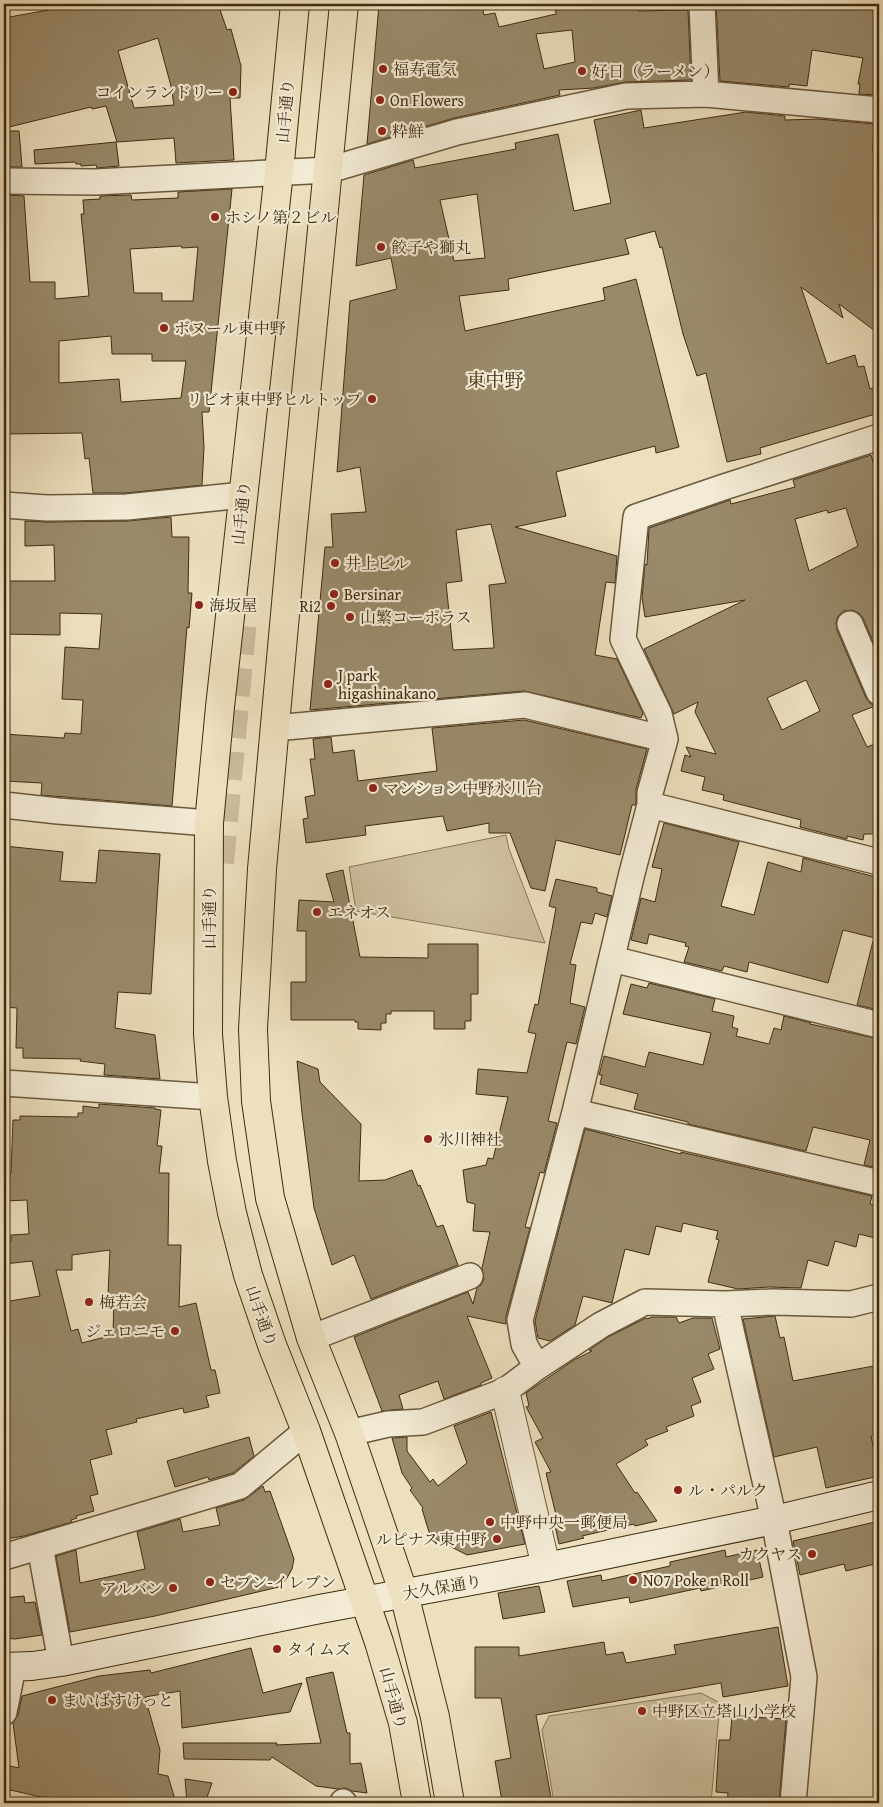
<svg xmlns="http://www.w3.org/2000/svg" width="883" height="1807" viewBox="0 0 883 1807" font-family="'Gentium Book Plus','Noto Serif JP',serif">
<rect width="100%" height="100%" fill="#ede0be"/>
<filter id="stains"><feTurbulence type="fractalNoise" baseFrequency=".004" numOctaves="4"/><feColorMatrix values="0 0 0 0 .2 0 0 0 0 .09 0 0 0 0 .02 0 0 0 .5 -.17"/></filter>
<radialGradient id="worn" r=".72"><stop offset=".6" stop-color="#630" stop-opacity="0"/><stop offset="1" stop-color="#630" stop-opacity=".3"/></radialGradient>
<!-- green -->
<path fill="#cfc1a1" stroke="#87765a" d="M 506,835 L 509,849 L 545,943 L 356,911 L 349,867 Z
M 701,1693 L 720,1703 L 711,1803 C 701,1803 688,1800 679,1803 L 554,1803 L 542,1730 L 549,1716 Z"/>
<!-- building -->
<path fill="#998a6b" stroke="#3f2c12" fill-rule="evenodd" d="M 52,4 L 218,4 L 227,30 L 231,29 L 241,66 L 240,98 L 230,98 L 234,160 L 176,163 L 174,138 L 117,142 L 106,106 L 92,109 L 91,107 L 9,127 L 5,98 L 8,98 L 6,45 L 4,46 L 4,18 L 54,9 ZM 158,38 L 171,86 L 174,105 L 134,108 L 118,51 Z
M 379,4 L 474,4 L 475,8 L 482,6 L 484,15 L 495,13 L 499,27 L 556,14 L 555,4 L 637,4 L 638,11 L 688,10 L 691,80 L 625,82 L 594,88 L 559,90 L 560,95 L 454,118 L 367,144 ZM 572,30 L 575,62 L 544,69 L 536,34 Z
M 716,4 L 798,4 L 832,9 L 833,4 L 879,4 L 879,82 L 877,95 L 859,94 L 860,84 L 858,84 L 863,58 L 812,50 L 807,86 L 789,84 L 789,87 L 720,81 Z
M 641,110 L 644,128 L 746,112 L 785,116 L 785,120 L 819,119 L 874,124 L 873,151 L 877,151 L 877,181 L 879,179 L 879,334 L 839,304 L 843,318 L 801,287 L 827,364 L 855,355 L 858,367 L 864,366 L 870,389 L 879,386 L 879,413 L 760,448 L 761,454 L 727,462 L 706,373 L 697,376 L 683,334 L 662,247 L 660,248 L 655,231 L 625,239 L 629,254 L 508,279 L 509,290 L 459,296 L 465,331 L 605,300 L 603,288 L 636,279 L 679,447 L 656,453 L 655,446 L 556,472 L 566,516 L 515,527 L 617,556 L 615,583 L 606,582 L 595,655 L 617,659 L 643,713 L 641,718 L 524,691 L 310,710 L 325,547 L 333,547 L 331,514 L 366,512 L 360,467 L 337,472 L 350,301 L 397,289 L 391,258 L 356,266 L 364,175 L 413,160 L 415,168 L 516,149 L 515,143 L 558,134 L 574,211 L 611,203 L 594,120 ZM 477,194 L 485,258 L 454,261 L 440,200 ZM 491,524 L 506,583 L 489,585 L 494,648 L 453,650 L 446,583 L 462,581 L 456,530 Z
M 8,131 L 19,131 L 22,167 L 6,167 Z
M 116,142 L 119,166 L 97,168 L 96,165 L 81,166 L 81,164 L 76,164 L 75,162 L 35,164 L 34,150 Z
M 232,189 L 209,412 L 202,412 L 204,447 L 202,485 L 126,493 L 93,493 L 89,458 L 85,459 L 82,433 L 4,434 L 4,195 L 24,196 L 30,282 L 55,282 L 55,299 L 89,296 L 81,214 L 84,214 L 83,200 L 100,199 L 100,196 L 131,195 L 132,200 L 178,198 L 178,192 ZM 181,246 L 182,248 L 198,247 L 193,301 L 162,301 L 162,293 L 134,293 L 130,249 ZM 111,336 L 112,354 L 152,354 L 152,361 L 186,361 L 181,398 L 121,402 L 119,379 L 59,383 L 59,341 Z
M 871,455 L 879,482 L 879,656 L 863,618 L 859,613 L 852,610 L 844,611 L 838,616 L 836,623 L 837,630 L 866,698 L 870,703 L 875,706 L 852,715 L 867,747 L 879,742 L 879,834 L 864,834 L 863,840 L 847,836 L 847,839 L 800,827 L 801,820 L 723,800 L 724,795 L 702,790 L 705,777 L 681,771 L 685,755 L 691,757 L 686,747 L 716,754 L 695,712 L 698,702 L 674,714 L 644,649 L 745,600 L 645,617 L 642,598 L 645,564 L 647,565 L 649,528 L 730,500 L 731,504 L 795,487 L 793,480 ZM 846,508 L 858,546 L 809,571 L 795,519 L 827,510 L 828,513 ZM 806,680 L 820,711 L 782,730 L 767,698 Z
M 171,517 L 172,537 L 189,537 L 188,593 L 192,593 L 189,628 L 187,627 L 172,806 L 41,795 L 42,783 L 4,781 L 4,734 L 64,738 L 65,733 L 81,734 L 83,700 L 62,699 L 65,647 L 99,649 L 102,614 L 60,613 L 60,635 L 4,634 L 4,581 L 55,581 L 54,545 L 25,546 L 25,521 L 47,522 L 127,521 Z
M 524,720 L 647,749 L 636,789 L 636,803 L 635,805 L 632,805 L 620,855 L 556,840 L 545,891 L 531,888 L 510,833 L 489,833 L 489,823 L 447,831 L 443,816 L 365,826 L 366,835 L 306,843 L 303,819 L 308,818 L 305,797 L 315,795 L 310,759 L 315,759 L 313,739 L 331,737 L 333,753 L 354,750 L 358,781 L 437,771 L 432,728 Z
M 664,823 L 739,842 L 721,906 L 754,915 L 768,862 L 801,872 L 803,858 L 879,878 L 879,939 L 843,930 L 828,983 L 749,962 L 747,972 L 724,966 L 722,971 L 684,962 L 689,947 L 685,946 L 686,943 L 649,934 L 647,944 L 631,940 L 641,898 L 655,902 L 662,869 L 652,867 Z
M 4,846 L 63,852 L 60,881 L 96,883 L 99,850 L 160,854 L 151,994 L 118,992 L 115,1028 L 155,1035 L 160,1079 L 104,1075 L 105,1064 L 80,1061 L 81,1059 L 23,1058 L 23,1048 L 16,1048 L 17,1008 L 4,1007 Z
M 343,870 L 360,957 L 428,958 L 428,944 L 478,944 L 478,994 L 471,994 L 471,1021 L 465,1021 L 465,1029 L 434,1029 L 434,1011 L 391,1011 L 391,1014 L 386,1014 L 386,1023 L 381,1023 L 381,1030 L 358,1029 L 358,1022 L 355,1022 L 355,1020 L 291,1020 L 291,982 L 306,982 L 306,931 L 297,931 L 299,900 L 334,902 L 326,874 Z
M 556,879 L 597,888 L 597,892 L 612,896 L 607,917 L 595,913 L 592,924 L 581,922 L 570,964 L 576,965 L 570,1003 L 585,1007 L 576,1044 L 567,1042 L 548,1121 L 557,1123 L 544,1173 L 540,1172 L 525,1227 L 530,1228 L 506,1316 L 506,1324 L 467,1316 L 492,1378 L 481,1383 L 481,1385 L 444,1399 L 438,1381 L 399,1395 L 403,1409 L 382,1411 L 354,1337 L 468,1292 L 473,1304 L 477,1288 L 481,1285 L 484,1279 L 482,1268 L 490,1232 L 473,1231 L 475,1204 L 467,1202 L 463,1170 L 486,1165 L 488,1158 L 493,1159 L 508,1097 L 476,1094 L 478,1069 L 527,1073 L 536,1034 L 528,1032 L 535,1004 L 538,1005 L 556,908 L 549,906 Z
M 873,941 L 879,941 L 879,1010 L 857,1005 Z
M 649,983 L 715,999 L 712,1011 L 734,1016 L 732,1027 L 738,1029 L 736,1036 L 769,1044 L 774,1028 L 781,1030 L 784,1016 L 811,1023 L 810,1024 L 879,1039 L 879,1094 L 876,1111 L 879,1112 L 879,1168 L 864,1165 L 870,1140 L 813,1127 L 806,1151 L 688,1124 L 688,1122 L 634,1109 L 638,1094 L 600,1084 L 602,1075 L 599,1075 L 604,1056 L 645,1067 L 649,1052 L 703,1065 L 711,1033 L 623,1014 L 631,984 L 647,988 Z
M 297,1061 L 318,1069 L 320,1082 L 361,1124 L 359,1181 L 385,1180 L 412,1170 L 418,1186 L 420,1185 L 437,1227 L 443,1225 L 458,1265 L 371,1299 L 354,1255 L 332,1265 L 314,1208 L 302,1113 Z
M 99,1104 L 155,1108 L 155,1109 L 161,1110 L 157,1146 L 162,1146 L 159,1173 L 169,1173 L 168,1245 L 181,1245 L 179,1307 L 196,1303 L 211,1370 L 215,1370 L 220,1393 L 206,1396 L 209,1407 L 184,1413 L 183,1408 L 136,1419 L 137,1422 L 106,1430 L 112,1454 L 90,1460 L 98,1494 L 90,1496 L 94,1511 L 76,1516 L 77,1518 L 71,1520 L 72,1522 L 24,1536 L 6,1539 L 4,1530 L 4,1302 L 40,1296 L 32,1261 L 4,1264 L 4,1242 L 11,1241 L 11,1235 L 29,1234 L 27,1200 L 4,1201 L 4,1174 L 11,1173 L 13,1120 L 20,1120 L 20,1116 L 78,1117 L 78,1113 L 83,1113 L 83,1106 L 99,1108 ZM 110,1250 L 108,1295 L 114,1296 L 113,1335 L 82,1343 L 78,1329 L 71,1331 L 56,1270 L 72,1270 L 72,1255 Z
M 585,1129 L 681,1154 L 681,1152 L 872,1196 L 870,1204 L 879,1206 L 879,1239 L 859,1234 L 856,1247 L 835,1241 L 828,1266 L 808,1260 L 801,1288 L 769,1287 L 738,1289 L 708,1282 L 719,1240 L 716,1239 L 718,1231 L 683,1223 L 681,1232 L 656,1226 L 649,1255 L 625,1249 L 612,1303 L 583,1296 L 575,1325 L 550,1341 L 538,1338 L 535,1321 Z
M 775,1316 L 780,1338 L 784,1337 L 793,1381 L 879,1365 L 879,1435 L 871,1436 L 879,1476 L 826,1488 L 817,1447 L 774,1457 L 743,1319 Z
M 652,1317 L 676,1317 L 679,1323 L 693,1318 L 712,1318 L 720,1349 L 708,1354 L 714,1369 L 692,1378 L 701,1402 L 691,1406 L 694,1416 L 666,1427 L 668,1431 L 645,1440 L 648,1445 L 616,1464 L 635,1493 L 637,1492 L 657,1521 L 635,1526 L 634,1524 L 582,1536 L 584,1538 L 559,1544 L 553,1516 L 556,1515 L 546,1473 L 551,1472 L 535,1442 L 543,1438 L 526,1407 L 529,1406 L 526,1393 L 574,1360 L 592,1351 L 589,1350 L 608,1337 L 646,1318 L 647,1319 Z
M 491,1412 L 525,1544 L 467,1555 L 436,1539 L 429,1532 L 422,1509 L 423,1508 L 410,1490 L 412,1488 L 402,1473 L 392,1438 L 407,1437 L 407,1451 L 430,1482 L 433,1479 L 438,1486 L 467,1463 L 454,1426 Z
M 249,1437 L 254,1456 L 233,1473 L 209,1480 L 208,1477 L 175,1487 L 167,1461 Z
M 263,1486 L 265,1492 L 270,1491 L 294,1559 L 292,1569 L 287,1578 L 279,1587 L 155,1616 L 70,1632 L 56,1556 L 76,1550 L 80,1583 L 145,1569 L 137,1532 L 180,1519 L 183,1532 L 220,1525 L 216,1508 L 244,1500 Z
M 875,1522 L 879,1540 L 879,1563 L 846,1571 L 844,1564 L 800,1575 L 793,1541 Z
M 725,1550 L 726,1557 L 757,1550 L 763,1577 L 701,1591 L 700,1588 L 630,1603 L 629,1597 L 573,1607 L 567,1581 L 601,1575 L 602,1581 L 670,1566 L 670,1562 Z
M 539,1586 L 545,1612 L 503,1619 L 498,1593 Z
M 24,1596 L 25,1603 L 35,1602 L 42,1635 L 15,1639 L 4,1638 L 4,1598 Z
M 778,1627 L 788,1686 L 723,1697 L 721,1683 L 536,1715 L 552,1803 L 515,1803 L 514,1799 L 502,1801 L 495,1761 L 511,1758 L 501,1698 L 475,1698 L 475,1647 L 519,1647 L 519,1656 L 604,1642 L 606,1655 L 623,1652 L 626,1663 L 676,1654 L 674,1645 Z
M 251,1648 L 263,1693 L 302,1683 L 290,1712 L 182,1728 L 180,1691 L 145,1697 L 160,1750 L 158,1774 L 168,1776 L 176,1803 L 54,1803 L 54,1800 L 6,1789 L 10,1766 L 19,1768 L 13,1723 L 18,1715 L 22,1696 L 99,1676 L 150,1670 L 151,1673 Z
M 333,1672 L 347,1733 L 350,1733 L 350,1764 L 361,1763 L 367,1793 L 352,1791 L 346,1788 L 338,1789 L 316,1786 L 272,1757 L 270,1760 L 184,1759 L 183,1743 L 277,1743 L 276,1745 L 321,1743 L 306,1678 Z
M 732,1716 L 786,1719 L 779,1803 L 727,1803 L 728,1793 L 716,1792 L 719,1740 L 730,1740 Z
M 185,1779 L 212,1783 L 205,1803 L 187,1803 Z"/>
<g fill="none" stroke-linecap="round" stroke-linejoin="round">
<!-- motorway-tunnel -->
<path stroke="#cabc9c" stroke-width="28" stroke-dasharray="28 14" stroke-linecap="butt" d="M 220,863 L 243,620"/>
<!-- minor casing -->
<g stroke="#6a593d" stroke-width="28">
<path id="minor" d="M 702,4 L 706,94
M 4,181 L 95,182 L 329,170 L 457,132 L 626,96 L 706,94 L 879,110
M 4,505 L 47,508 L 127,507 L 243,495
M 850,624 L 879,692
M 275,728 L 525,705 L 665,739
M 4,805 L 58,811 L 209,823
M 650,805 L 879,862
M 612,959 L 879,1025
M 4,1083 L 213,1097
M 575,1112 L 879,1183
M 725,1304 L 774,1520 L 804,1677 L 793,1803
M 311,1338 L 470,1276
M 537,1367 L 524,1344 L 520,1320 L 575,1112 L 632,873 L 650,805 L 650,793 L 665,739 L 659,714 L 623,639 L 636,517 L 724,487 L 879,437
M 349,1433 L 388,1424 L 423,1422 L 505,1391 L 537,1367 L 601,1325 L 645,1302 L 725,1304 L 773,1302 L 851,1304 L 879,1297
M 40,1546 L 61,1662
M 4,1557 L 240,1486 L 306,1431
M 4,1712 L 13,1667
M 343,1802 L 344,1803"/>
</g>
<!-- tertiary casing -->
<g stroke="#6a593d" stroke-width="30">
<path id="tertiary" d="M 505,1391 L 546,1567"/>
</g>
<!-- secondary casing -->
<g stroke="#3f2c12" stroke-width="30">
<path id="secondary" d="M 4,1667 L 32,1666 L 61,1662 L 320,1609 L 546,1567 L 774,1520 L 879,1495"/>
</g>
<!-- primary casing -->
<g stroke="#3f2c12" stroke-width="30">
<path id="primary" d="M 295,4 L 279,172 L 220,707 L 209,823 L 208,1034 L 213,1097 L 222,1161 L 232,1213 L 248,1275 L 272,1345 L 306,1431 L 379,1642 L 403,1723 L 417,1803
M 344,4 L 292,537 L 262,869 L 253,1029 L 256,1101 L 270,1198 L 311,1338 L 349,1433 L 404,1594 L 435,1717 L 450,1803"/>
</g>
<!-- minor -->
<use href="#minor" stroke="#f3ebd5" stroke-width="25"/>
<!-- tertiary -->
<use href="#tertiary" stroke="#f3ebd5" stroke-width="28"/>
<!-- secondary -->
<use href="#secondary" stroke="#f3ebd5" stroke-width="28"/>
<!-- primary -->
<use href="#primary" stroke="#ede0be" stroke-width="28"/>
</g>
<!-- markers -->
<g fill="#8f2418" stroke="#f3ebd5" stroke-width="2">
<circle cx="383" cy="69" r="5"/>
<circle cx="582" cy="71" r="5"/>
<circle cx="233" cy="92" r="5"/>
<circle cx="380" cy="100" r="5"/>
<circle cx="382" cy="131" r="5"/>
<circle cx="215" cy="217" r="5"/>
<circle cx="381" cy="247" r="5"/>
<circle cx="164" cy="328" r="5"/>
<circle cx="372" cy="399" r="5"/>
<circle cx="335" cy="563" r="5"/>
<circle cx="334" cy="594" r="5"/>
<circle cx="199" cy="605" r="5"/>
<circle cx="331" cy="606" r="5"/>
<circle cx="350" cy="617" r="5"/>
<circle cx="328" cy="684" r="5"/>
<circle cx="373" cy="788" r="5"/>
<circle cx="317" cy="912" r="5"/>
<circle cx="428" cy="1139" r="5"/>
<circle cx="89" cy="1302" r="5"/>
<circle cx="175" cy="1331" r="5"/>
<circle cx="678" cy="1490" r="5"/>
<circle cx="490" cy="1522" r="5"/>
<circle cx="497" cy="1539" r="5"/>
<circle cx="812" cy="1554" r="5"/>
<circle cx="633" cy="1580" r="5"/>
<circle cx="210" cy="1582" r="5"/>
<circle cx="173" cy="1588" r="5"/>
<circle cx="277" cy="1649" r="5"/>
<circle cx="52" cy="1700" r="5"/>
<circle cx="642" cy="1711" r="5"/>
</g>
<g text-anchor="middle" stroke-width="4.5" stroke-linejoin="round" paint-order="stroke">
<!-- poi labels -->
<g font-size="16" fill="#3f2c12" stroke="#f3ebd5" text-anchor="start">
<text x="393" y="75">福寿電気</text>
<text x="592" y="77">好日（ラーメン）</text>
<text x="223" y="98" text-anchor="end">コインランドリー</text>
<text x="390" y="106">On Flowers</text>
<text x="392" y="137">粋鮮</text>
<text x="225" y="223">ホシノ第２ビル</text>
<text x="391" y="253">餃子や獅丸</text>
<text x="174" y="334">ボヌール東中野</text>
<text x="362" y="405" text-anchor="end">リビオ東中野ヒルトップ</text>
<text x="345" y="569">井上ビル</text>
<text x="344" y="600">Bersinar</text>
<text x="209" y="611">海坂屋</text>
<text x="321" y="612" text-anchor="end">Ri2</text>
<text x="360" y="623">山繁コーポラス</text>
<text x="338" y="681">J park<tspan x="338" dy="18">higashinakano</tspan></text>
<text x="383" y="794">マンション中野氷川台</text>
<text x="327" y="918">エネオス</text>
<text x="438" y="1145">氷川神社</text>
<text x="99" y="1308">梅若会</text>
<text x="165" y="1337" text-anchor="end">ジェロニモ</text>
<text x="688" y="1496">ル・パルク</text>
<text x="500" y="1528">中野中央一郵便局</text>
<text x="487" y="1545" text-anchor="end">ルピナス東中野</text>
<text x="802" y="1560" text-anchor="end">カクヤス</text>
<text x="643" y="1586">NO7 Poke n Roll</text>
<text x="220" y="1588">セブン-イレブン</text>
<text x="163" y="1594" text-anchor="end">アルバン</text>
<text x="287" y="1655">タイムズ</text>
<text x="62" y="1706">まいばすけっと</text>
<text x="652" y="1717">中野区立塔山小学校</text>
</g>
<!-- street labels -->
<g font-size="16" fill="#3f2c12" stroke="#f3ebd5">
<text transform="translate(285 111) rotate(-85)" y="6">山手通り</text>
<text transform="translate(241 513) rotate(-84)" y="6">山手通り</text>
<text transform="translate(209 917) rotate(-90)" y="6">山手通り</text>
<text transform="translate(262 1316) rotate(71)" y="6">山手通り</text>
<text transform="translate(442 1587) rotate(-10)" y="6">大久保通り</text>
<text transform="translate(394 1698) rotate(75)" y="6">山手通り</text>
</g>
<!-- quarter labels -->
<g font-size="19" fill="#3f2c12" stroke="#f3ebd5">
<text x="495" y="387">東中野</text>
</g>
</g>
<!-- margin -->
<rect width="883" height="1807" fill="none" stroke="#ede0be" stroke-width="20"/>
<rect x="5" y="5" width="873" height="1797" fill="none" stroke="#3f2c12" stroke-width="2.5"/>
<rect x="10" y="10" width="863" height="1787" fill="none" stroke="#3f2c12"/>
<rect width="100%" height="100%" filter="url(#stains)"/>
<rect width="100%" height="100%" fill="url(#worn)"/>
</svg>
